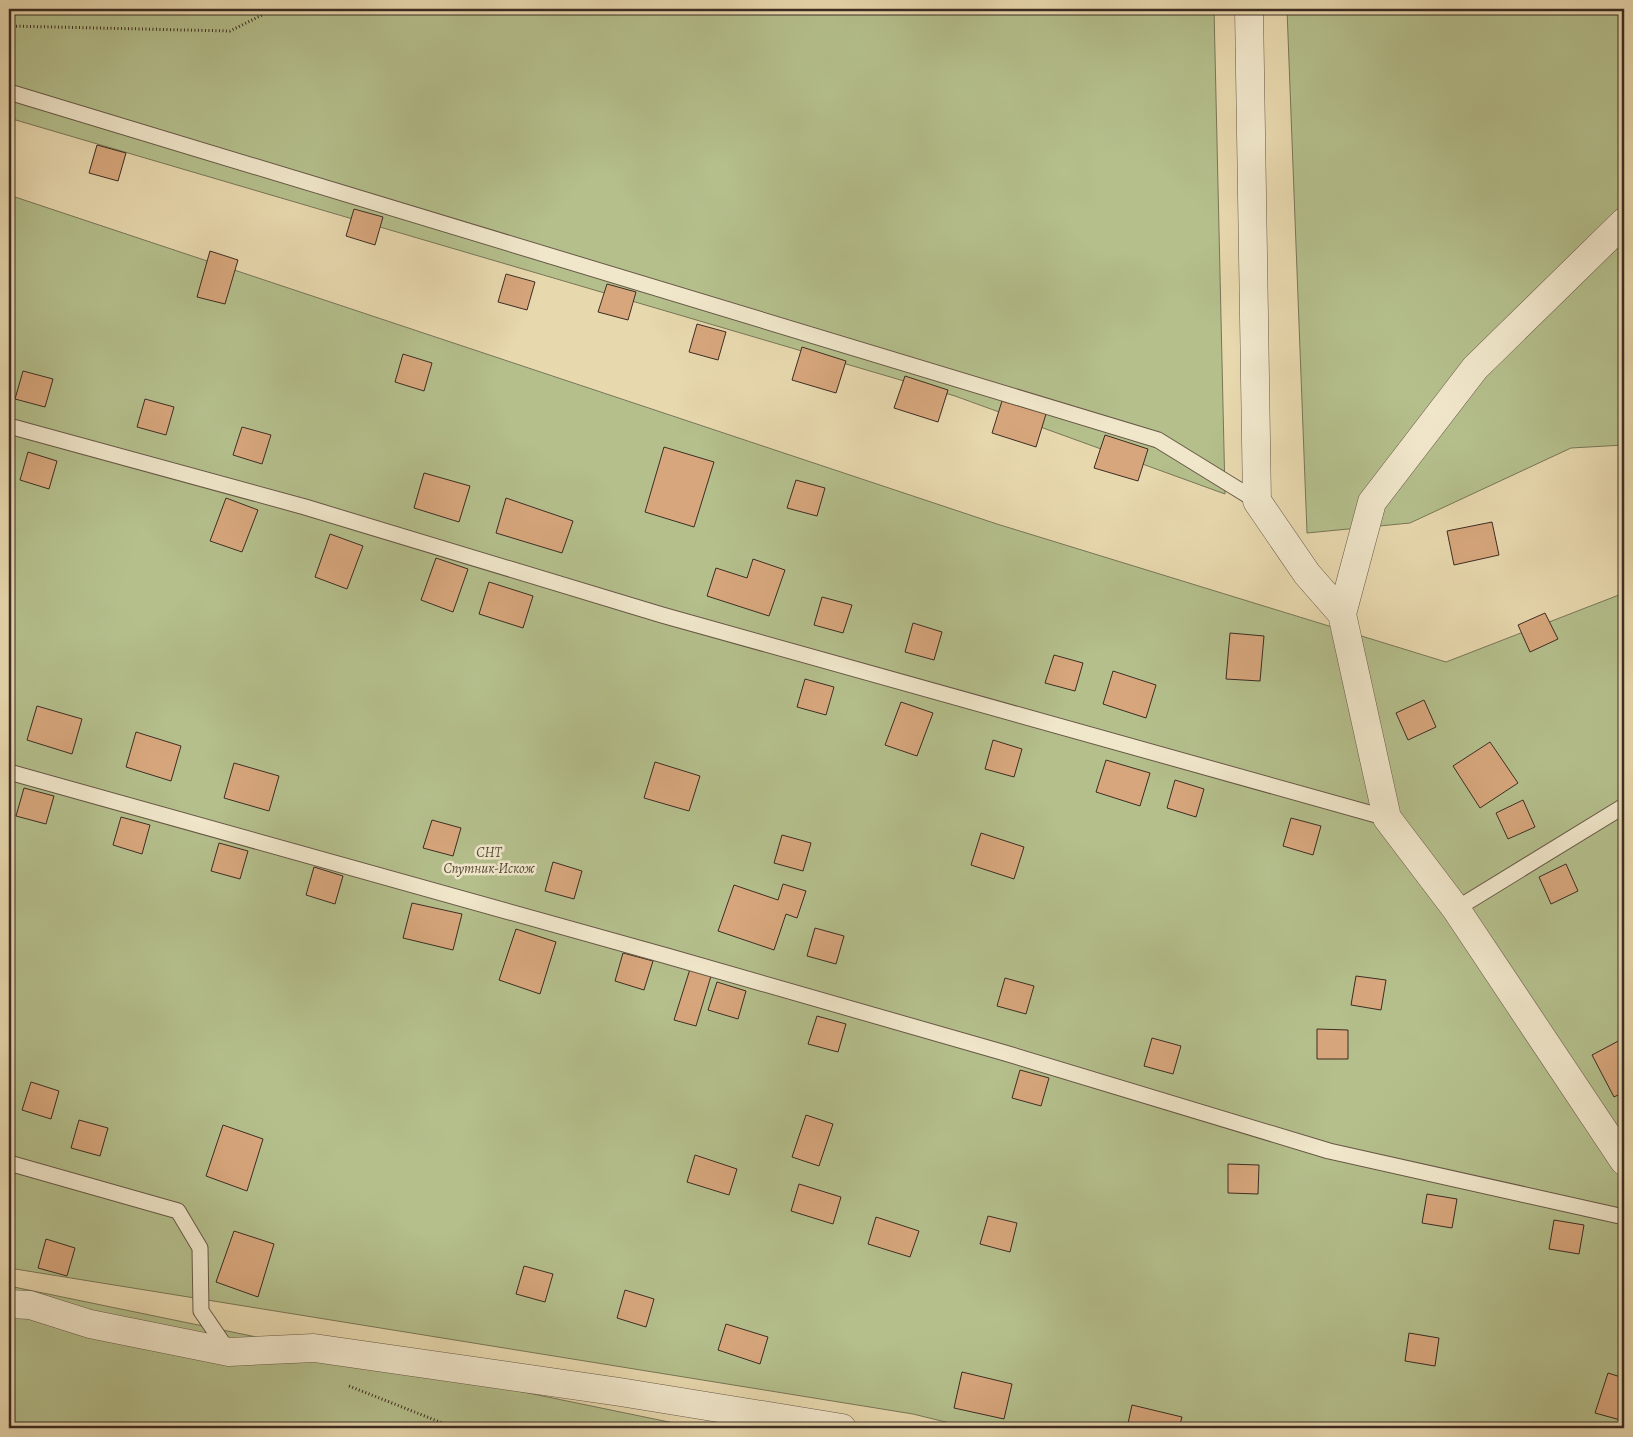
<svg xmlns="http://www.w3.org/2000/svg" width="1633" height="1437" viewBox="0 0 1633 1437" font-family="Alegreya,serif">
<rect width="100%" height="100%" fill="#e8d8ae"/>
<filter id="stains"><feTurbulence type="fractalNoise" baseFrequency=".004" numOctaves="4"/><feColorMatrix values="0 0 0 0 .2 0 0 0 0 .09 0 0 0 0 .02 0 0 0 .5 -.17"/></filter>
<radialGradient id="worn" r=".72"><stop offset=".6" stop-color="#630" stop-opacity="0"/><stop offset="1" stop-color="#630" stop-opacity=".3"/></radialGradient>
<!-- green -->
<path fill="#b4bf8c" stroke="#787658" d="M 9,9 L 1214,9 L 1225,494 L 955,396 L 9,118 Z
M 1287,9 L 1624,9 L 1624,445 L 1571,448 L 1410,523 L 1307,533 Z
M 9,195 L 997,524 L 1446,662 L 1624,593 L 1624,1428 L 970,1428 L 913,1414 L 9,1268 Z
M 9,1286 L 698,1428 L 9,1428 Z"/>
<!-- building -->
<path fill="#d7a67c" stroke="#3c2d23" d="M 97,145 L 126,153 L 118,181 L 89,173 Z
M 354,209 L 383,217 L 375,245 L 346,236 Z
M 210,251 L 238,260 L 225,304 L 197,297 Z
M 506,274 L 535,282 L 527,310 L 498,302 Z
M 607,284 L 636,292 L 628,320 L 598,312 Z
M 697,324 L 726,332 L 718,360 L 689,352 Z
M 802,347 L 846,361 L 836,393 L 792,380 Z
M 403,354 L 432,363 L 424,391 L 395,382 Z
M 23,371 L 53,379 L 45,407 L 15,399 Z
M 905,376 L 948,390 L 938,422 L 894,408 Z
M 145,399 L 174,407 L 166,435 L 137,427 Z
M 1002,401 L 1046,414 L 1036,447 L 992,433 Z
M 242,427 L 271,435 L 262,464 L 233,455 Z
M 1105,435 L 1148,449 L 1138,481 L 1094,468 Z
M 664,447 L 714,462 L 694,527 L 645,512 Z
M 28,452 L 57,461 L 49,489 L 20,480 Z
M 424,473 L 470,486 L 459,522 L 414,508 Z
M 796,480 L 825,488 L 817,516 L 787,508 Z
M 226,498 L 258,510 L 242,552 L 210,541 Z
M 506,498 L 573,521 L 562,553 L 496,533 Z
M 1492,522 L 1499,555 L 1454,565 L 1447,531 Z
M 330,534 L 363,546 L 347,589 L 315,577 Z
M 436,558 L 468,569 L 453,612 L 421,600 Z
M 753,559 L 785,570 L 769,616 L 707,596 L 716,568 L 747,578 Z
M 489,582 L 533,596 L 523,628 L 479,614 Z
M 822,597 L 852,605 L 843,633 L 814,625 Z
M 1545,613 L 1558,639 L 1530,652 L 1518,625 Z
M 913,623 L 942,632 L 934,660 L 905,652 Z
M 1230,633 L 1264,636 L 1260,681 L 1226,679 Z
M 1054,655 L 1083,663 L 1075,691 L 1045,683 Z
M 1113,671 L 1156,685 L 1146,718 L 1103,704 Z
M 805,679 L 834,687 L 826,715 L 797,707 Z
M 1424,700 L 1436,727 L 1408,740 L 1396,713 Z
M 901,702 L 933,713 L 917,756 L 885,745 Z
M 37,706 L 82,719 L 72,754 L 27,740 Z
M 136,732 L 181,746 L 171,781 L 126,767 Z
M 993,740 L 1022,749 L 1014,777 L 985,769 Z
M 1490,742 L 1518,783 L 1480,808 L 1453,766 Z
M 1106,760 L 1150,773 L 1140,806 L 1096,792 Z
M 655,762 L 700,776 L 689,811 L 644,798 Z
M 234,763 L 279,776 L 269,811 L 224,798 Z
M 1175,780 L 1204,789 L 1196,817 L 1167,808 Z
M 24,788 L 54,796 L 46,824 L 16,816 Z
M 1523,800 L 1535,827 L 1508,839 L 1496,813 Z
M 121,817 L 150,825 L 142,854 L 113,845 Z
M 1291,818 L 1321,826 L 1313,855 L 1283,846 Z
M 432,820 L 461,828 L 453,856 L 423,848 Z
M 981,833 L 1024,847 L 1014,879 L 971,865 Z
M 782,835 L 811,843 L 803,871 L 774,863 Z
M 219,843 L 248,851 L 240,879 L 211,871 Z
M 553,862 L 582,871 L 574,899 L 545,891 Z
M 1566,864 L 1578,891 L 1551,904 L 1539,877 Z
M 314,867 L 343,876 L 335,904 L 306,895 Z
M 783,884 L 806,891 L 797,918 L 786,914 L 774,950 L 718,931 L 734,885 L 778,900 Z
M 412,903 L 462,914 L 453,950 L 403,938 Z
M 815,928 L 844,936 L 836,964 L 807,956 Z
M 516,929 L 556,942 L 540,994 L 499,980 Z
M 623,953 L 653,961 L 644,990 L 615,981 Z
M 690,969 L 711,976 L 696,1026 L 674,1020 Z
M 1356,976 L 1386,980 L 1381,1010 L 1351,1005 Z
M 1005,978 L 1034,986 L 1026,1014 L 997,1006 Z
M 717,982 L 746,991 L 738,1019 L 708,1010 Z
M 817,1016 L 846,1024 L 838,1052 L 808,1044 Z
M 1317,1029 L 1348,1030 L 1348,1059 L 1317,1059 Z
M 1152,1038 L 1181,1046 L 1173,1074 L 1144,1066 Z
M 1624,1038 L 1624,1092 L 1614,1097 L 1592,1055 Z
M 1020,1070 L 1049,1078 L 1041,1106 L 1012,1098 Z
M 31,1082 L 59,1091 L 51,1119 L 22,1110 Z
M 806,1115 L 833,1124 L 819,1166 L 792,1157 Z
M 79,1120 L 108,1128 L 100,1156 L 71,1148 Z
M 223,1125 L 263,1139 L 247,1191 L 206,1176 Z
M 695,1155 L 737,1169 L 729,1195 L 687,1182 Z
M 1228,1164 L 1259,1165 L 1258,1194 L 1228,1193 Z
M 799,1184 L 841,1197 L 833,1224 L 791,1211 Z
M 1427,1194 L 1457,1199 L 1452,1228 L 1422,1223 Z
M 988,1216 L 1017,1223 L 1010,1252 L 980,1244 Z
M 876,1217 L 919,1231 L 910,1257 L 868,1244 Z
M 1554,1220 L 1584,1225 L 1579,1254 L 1549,1249 Z
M 234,1231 L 274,1244 L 258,1297 L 216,1282 Z
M 46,1239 L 75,1248 L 67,1276 L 38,1268 Z
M 524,1266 L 553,1274 L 545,1302 L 516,1294 Z
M 625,1290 L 654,1299 L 646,1327 L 617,1318 Z
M 726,1324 L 768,1337 L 760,1364 L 718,1350 Z
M 1409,1333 L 1439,1338 L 1435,1366 L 1405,1361 Z
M 962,1372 L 1012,1384 L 1004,1419 L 954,1408 Z
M 1608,1373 L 1624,1378 L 1624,1421 L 1595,1413 Z
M 1132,1405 L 1182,1417 L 1179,1428 L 1127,1428 Z"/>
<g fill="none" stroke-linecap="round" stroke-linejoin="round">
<!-- lane casing -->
<g stroke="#675846" stroke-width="17">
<path id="lane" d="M 9,92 L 1158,440 L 1257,501
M 9,426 L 305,507 L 662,615 L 1387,818
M 9,772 L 667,956 L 1005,1053 L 1329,1151 L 1624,1217
M 1456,909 L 1624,806
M 9,1163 L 178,1211 L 200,1248 L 201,1311 L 229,1352"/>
</g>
<!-- street casing -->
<g stroke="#675846" stroke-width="29">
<path id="street" d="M 1249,9 L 1257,501 L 1307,574 L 1342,614 L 1387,818 L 1456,909 L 1624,1161
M 1342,614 L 1372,502 L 1475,368 L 1624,222
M 9,1304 L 30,1305 L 90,1324 L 229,1352 L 314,1348 L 620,1392 L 842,1428"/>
</g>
<!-- path -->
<path stroke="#3c2d23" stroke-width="3" stroke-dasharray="1 2.5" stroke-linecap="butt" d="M 9,26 L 230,31 L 274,9
M 349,1386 L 455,1428"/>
<!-- lane -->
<use href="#lane" stroke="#f0e6ca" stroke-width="15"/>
<!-- street -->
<use href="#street" stroke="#f0e6ca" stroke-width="28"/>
</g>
<g text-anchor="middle" stroke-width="5" stroke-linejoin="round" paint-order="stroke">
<!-- park labels -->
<g font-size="14" font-style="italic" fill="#544a38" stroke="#f0e6ca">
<text x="489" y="857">СНТ<tspan x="489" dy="16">Спутник-Искож</tspan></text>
</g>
</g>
<!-- margin -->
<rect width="1633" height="1437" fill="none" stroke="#e8d8ae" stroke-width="30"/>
<rect x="10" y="10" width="1613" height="1417" fill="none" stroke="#3c2d23" stroke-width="2.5"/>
<rect x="15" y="15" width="1603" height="1407" fill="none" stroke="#3c2d23"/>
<rect width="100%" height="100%" filter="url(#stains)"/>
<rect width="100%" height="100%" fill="url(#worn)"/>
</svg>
